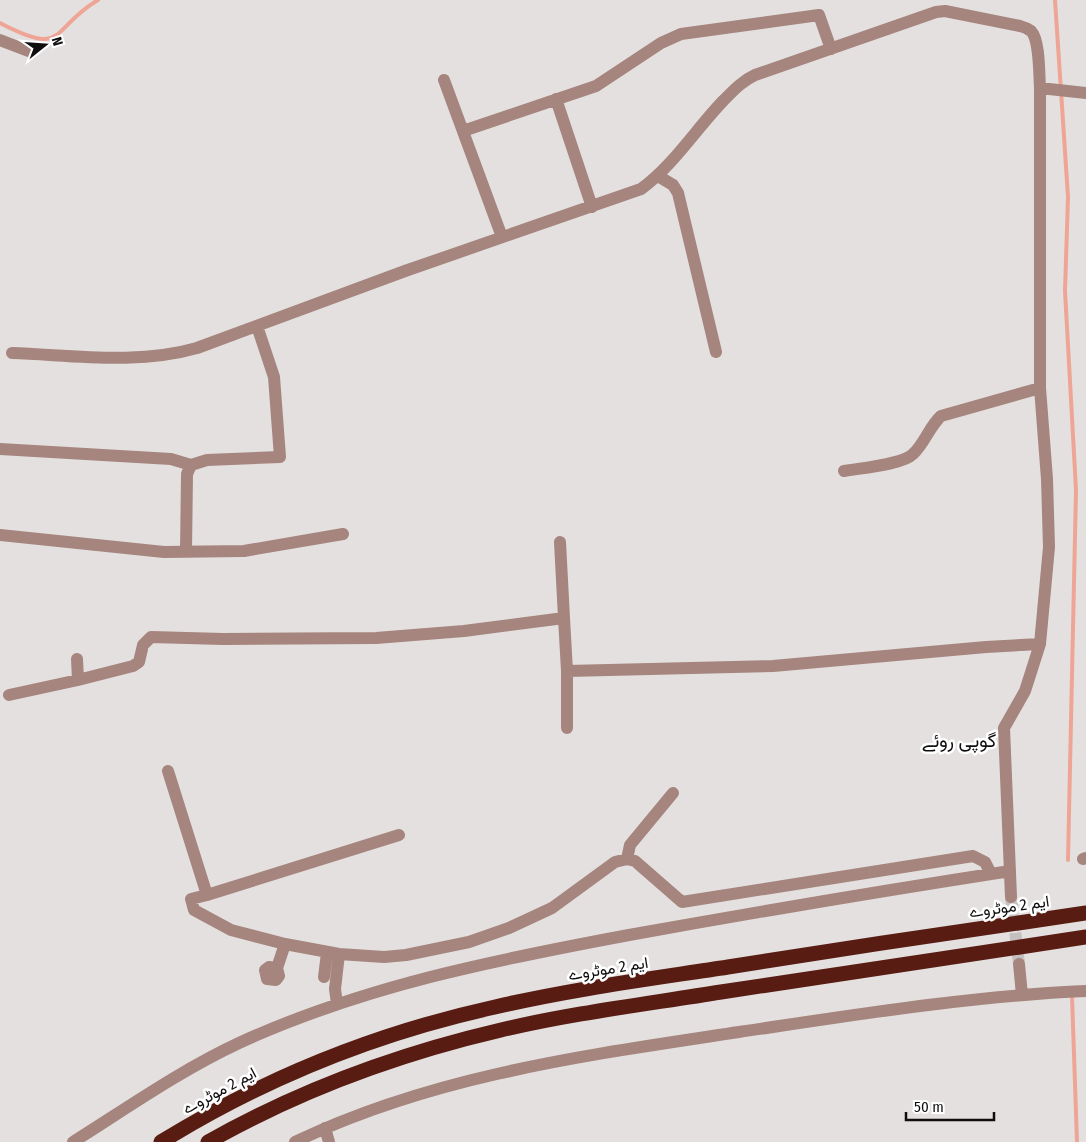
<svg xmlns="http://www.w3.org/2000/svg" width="1086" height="1142" viewBox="0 0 1086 1142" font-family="'Fira Sans Condensed',Vazirmatn,sans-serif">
<rect width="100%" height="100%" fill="#e4e0df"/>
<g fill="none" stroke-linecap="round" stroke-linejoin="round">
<!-- stream -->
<path stroke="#eea596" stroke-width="4" d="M 1055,0 L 1068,197 L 1065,291 L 1076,490 L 1068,860
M 0,23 C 67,58 49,29 98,0
M 1072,996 L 1077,1142"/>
<!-- minor-tunnel -->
<path stroke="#c4c0c0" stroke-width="12" stroke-dasharray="12 6" stroke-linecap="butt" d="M 1011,897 L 1019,964"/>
<!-- minor -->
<path stroke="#a5857e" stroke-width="12" d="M 0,40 L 31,52
M 444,80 L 502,237
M 1040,88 L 1086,93
M 556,99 L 592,207
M 463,131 L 596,86 L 661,43 L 681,34 L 819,15 L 831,49
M 658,176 L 673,185 L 678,193 L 716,352
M 12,353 C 72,355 138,365 197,348 L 405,271 L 641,189 C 672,167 696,129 723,101 C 733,91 742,81 755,75 L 936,12 L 945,11 L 1020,26 C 1024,27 1028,29 1031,31 C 1040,40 1039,75 1040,88 L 1040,388 L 1047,479 L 1049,547 L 1040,644 L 1025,691 L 1004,728 L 1011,897
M 0,449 L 171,459 L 191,465
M 844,471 C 860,468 902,465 913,454 C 925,443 929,427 941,416 L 1040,388
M 0,535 L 164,552 L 244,551 L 343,534
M 560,542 L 564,618
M 186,552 L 187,474 L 191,465 L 207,460 L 280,457 L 274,377 L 257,326
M 77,659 L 78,680 L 133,666 L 139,662 L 143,645 L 151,637 L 223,639 L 376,638 L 464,631 L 564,618 L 567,671 L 773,666 L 986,647 L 1040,644
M 9,695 L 78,680
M 567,728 L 567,671
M 168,771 L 207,895 L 191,899 L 194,910 L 231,930 L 285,944 L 339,954 L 384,957 L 406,955 L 469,942 L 509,928 L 552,908 L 615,862 L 627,859
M 673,793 L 630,845 L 627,859 L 635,861 L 682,902 L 973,856 L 985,862 L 991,874
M 1083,859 L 1086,858
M 207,895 L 399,835
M 1019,964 L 1022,995
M 277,968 L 269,967 L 265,970 L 267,979 L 276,980 L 279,976 L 277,968 L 285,944
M 324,977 L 327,953
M 337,1004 L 335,989 L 339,954
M 325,1128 L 329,1142
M 73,1142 C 127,1108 181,1070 239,1043 C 363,986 495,960 629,935 C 756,912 882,891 1010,871
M 295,1142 C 434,1075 588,1055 739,1032 C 854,1015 970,996 1086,991"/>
<!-- highway -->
<path stroke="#581c12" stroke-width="15" d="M 161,1142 C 263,1079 377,1033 495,1007 C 572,989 650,979 728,967 C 847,948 967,930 1086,913
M 208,1142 C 300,1090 398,1054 501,1030 C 573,1013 647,1004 721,992 C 842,974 964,956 1086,937"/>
</g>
<g text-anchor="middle" stroke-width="5" stroke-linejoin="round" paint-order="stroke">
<!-- street labels -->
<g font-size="16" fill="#0f0d0d" stroke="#fff">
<text transform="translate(1009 906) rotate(-8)" y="6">ایم 2 موٹروے</text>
<text transform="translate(608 968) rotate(-9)" y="6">ایم 2 موٹروے</text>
<text transform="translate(219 1090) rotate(-28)" y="6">ایم 2 موٹروے</text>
</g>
<!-- quarter labels -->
<g font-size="19" fill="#0f0d0d" stroke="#fff">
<text x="959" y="747">گوپی روئے</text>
</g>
</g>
<!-- north arrow -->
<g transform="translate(45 45) rotate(73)" stroke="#ffffff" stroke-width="4" paint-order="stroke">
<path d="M0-4L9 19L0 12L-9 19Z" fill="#0f0d0d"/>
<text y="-8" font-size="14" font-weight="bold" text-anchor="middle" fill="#0f0d0d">N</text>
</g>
<!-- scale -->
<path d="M906 1112v8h88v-8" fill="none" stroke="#0f0d0d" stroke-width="2.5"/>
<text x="914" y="1112" font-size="15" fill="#0f0d0d" stroke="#ffffff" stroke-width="4" paint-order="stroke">50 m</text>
</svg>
